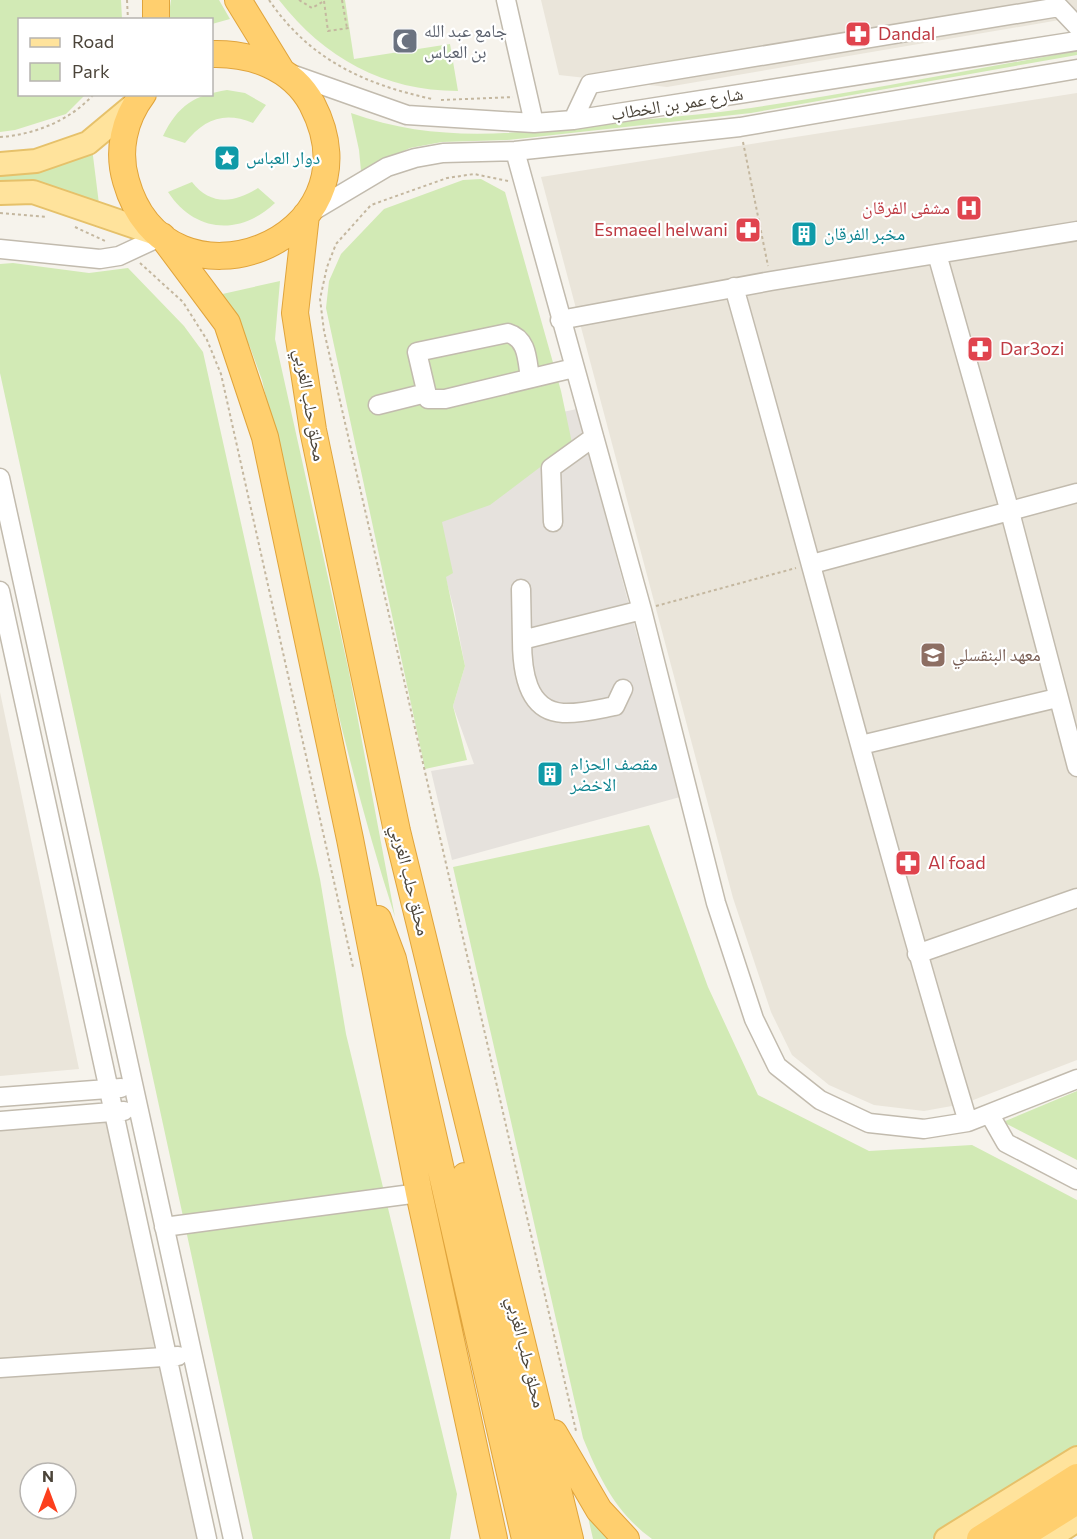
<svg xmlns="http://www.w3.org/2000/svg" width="1077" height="1539" viewBox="0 0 1077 1539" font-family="Commissioner,'Noto Naskh Arabic',sans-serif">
<rect width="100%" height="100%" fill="#f6f3ec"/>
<!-- residential -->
<path fill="#eae5da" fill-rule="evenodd" d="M 541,0 L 1077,0 L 1077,17 L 667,87 L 559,75 Z
M 1077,93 L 1077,1060 L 963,1104 L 924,1111 L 874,1105 L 829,1085 L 792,1055 L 771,1012 L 733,898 L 541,177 Z
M 0,692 L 79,1069 L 0,1076 Z
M 114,1114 L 198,1539 L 0,1539 L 0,1123 ZM 30,1473 L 66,1473 L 66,1509 L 30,1509 Z"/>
<!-- industrial -->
<path fill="#e6e2dd" d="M 577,409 L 680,797 L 452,860 L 431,771 L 474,764 L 453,706 L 465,666 L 454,609 L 429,516 L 367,453 Z"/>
<!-- green -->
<path fill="#d2eab5" d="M 0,0 L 121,0 L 122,19 L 20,20 L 20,94 L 85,95 L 66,114 L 15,130 L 0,132 Z
M 171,0 L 219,0 L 230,19 L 212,24 L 212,20 L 168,20 Z
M 279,0 L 345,0 L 354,59 L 450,44 L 458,91 C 384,91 324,58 279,0 Z
M 1077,51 L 1077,55 L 751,113 L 507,140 L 442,142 L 410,148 L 361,171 L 359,150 L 351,113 C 444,147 533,131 629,121 C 669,117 710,114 751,108 C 860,92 968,70 1077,51 Z
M 227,90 L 245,93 L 266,105 L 253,123 C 224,111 204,119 185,143 L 163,136 C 178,105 195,95 227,90 Z
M 92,148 L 99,204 L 0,182 L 0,173 Z
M 481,179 L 505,192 L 561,391 L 572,443 L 490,505 L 442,522 L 453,573 L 446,577 L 465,666 L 453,706 L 467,760 L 425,769 L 326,308 L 329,281 L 341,254 L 384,209 L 463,180 Z
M 192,182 C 210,206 235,203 258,188 L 275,203 C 240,236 195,233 168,192 Z
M 13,263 L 89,273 L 128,268 L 184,326 L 203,352 L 320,879 L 346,1034 L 457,1494 L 450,1539 L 253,1539 L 0,373 L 0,264 Z
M 280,281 L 275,339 L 349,672 L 395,917 C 338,741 305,560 262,380 L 250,347 L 218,295 Z
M 649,825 L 708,987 L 758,1095 L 869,1151 L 972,1145 L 1077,1200 L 1077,1447 L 932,1539 L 652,1539 C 615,1512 600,1479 583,1438 L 453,867 Z
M 1077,1091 L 1077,1160 L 1003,1122 Z
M 588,1517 L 611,1539 L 593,1539 Z"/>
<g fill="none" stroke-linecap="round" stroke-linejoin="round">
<!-- minor casing -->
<g stroke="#c2bbae" stroke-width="21">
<path id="minor" d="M 506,0 L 534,123
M 291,74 L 407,115 L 534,123 L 573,120 L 1077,41
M 573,120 L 590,84 L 1059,7 L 1077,26
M 515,151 L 642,610 L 716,903 L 754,1019 L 777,1066 L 820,1100 L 869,1123 L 924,1129 L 968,1122 L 1077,1079
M 308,214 L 387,167 L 415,158 L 443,153 L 515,151 L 740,127 L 1077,69
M 0,249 L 100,259 L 119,256 L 162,236
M 937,254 L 1010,512 L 1077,767
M 734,287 C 813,565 884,846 968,1122
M 560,320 L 771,281 L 1077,231
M 530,378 C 527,360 528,339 508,333 L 417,352 L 428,399 L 445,399 L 574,368
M 378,405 L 426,393
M 0,478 L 233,1539
M 553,522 L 551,468 L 594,437
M 812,564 L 1077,493
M 521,589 L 522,640 L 642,610
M 0,591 L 207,1539
M 522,640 C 522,669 526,711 563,713 C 580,714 599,709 615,706 L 623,689
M 861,745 L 1057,698
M 917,954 L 1077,898
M 0,1097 L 121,1088
M 990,1115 L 1006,1143 L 1077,1180
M 0,1121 L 124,1111
M 164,1227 L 419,1193
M 0,1368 L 178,1356"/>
</g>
<!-- major casing -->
<g stroke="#e6c16a" stroke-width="26">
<path id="major" d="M 0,164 L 36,161 L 88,143 L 136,103
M 0,193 L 33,192 L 162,236
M 946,1539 L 1077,1458
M 1048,1539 L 1077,1520"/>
</g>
<!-- highway casing -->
<g stroke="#e0a43c" stroke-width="28">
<path id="highway" d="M 156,0 L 156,20
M 238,0 L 281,70
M 143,94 C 124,119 117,151 126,181 C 166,324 384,242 312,104 C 292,67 251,53 212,54
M 306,215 L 295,313 L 313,430 L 397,831 L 570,1539
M 162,236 L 227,323 L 265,437 L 350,839 L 419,1193 L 494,1539
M 378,919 L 393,959 L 525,1539
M 465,1176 L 544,1539
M 554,1433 L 599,1510 L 626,1539
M 980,1539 L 1077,1477
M 1016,1539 L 1077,1501"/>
</g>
<!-- path -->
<path stroke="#c4b79f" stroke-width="2" stroke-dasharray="3 3" stroke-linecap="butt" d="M 127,0 L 128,20
M 269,0 C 310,60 364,84 432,99
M 299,0 L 312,8 L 324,1
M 342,0 L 347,28
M 324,1 L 328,31 L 349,28
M 441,100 L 513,97
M 0,137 C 34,135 71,120 94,94
M 743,142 L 768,266
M 508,181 L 474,174 L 447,178 L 371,205 L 336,244 L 327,267 L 320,299 L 324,331 L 576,1431
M 0,213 L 47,217
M 75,227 L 105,241
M 140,263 L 183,302 L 207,340 L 221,374 L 353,967
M 656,606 L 796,568"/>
<!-- minor -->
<use href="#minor" stroke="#fff" stroke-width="18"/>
<!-- major -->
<use href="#major" stroke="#ffe39c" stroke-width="22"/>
<!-- highway -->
<use href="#highway" stroke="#ffcf6e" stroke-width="26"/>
</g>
<!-- icons -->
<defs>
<g id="pharmacy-square" transform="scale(1.35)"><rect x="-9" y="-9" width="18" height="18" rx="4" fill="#e0444e" stroke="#fff"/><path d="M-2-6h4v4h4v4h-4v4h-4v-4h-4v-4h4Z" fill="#fff"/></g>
<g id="mosque-square" transform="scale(1.35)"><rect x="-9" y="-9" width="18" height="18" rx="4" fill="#6b7280" stroke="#fff"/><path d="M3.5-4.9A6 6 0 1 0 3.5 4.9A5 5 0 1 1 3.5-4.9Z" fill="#fff"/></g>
<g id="sight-square" transform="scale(1.35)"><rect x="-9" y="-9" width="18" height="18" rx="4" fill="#0f9aa8" stroke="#fff"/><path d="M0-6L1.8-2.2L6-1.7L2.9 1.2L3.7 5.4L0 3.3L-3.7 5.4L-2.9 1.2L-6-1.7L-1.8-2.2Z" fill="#fff"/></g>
<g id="hospital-square" transform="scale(1.35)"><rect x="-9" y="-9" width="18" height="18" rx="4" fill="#e0444e" stroke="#fff"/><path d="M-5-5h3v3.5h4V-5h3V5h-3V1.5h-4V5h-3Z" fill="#fff"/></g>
<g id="building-square" transform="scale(1.35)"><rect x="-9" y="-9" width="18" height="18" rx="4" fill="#0f9aa8" stroke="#fff"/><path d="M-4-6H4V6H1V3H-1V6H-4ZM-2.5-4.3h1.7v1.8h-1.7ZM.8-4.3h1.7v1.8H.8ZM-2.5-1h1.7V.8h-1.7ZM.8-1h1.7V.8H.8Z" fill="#fff"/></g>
<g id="school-square" transform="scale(1.35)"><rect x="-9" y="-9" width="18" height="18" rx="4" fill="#8d6e63" stroke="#fff"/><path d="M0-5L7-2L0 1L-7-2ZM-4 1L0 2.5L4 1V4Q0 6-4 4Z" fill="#fff"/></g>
</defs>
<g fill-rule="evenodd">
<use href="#pharmacy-square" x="858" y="34"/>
<use href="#mosque-square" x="405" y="41"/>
<use href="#sight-square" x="227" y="158"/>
<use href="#hospital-square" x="969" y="208"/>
<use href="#pharmacy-square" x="748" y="230"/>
<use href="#building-square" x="804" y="234"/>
<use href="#pharmacy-square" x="980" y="349"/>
<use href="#school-square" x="933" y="655"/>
<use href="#building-square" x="550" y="774"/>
<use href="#pharmacy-square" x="908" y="863"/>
</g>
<g text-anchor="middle" stroke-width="4.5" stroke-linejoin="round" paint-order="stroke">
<!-- worship labels -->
<g font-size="18" fill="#5b616d" stroke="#fff" text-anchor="start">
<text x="424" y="37">جامع عبد الله<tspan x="424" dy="21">بن العباس</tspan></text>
</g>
<!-- health labels -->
<g font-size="18" fill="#be3a42" stroke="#fff" text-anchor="start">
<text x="878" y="40">Dandal</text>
<text x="950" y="214" text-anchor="end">مشفى الفرقان</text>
<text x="728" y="236" text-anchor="end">Esmaeel helwani</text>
<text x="1000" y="355">Dar3ozi</text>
<text x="928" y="869">Al foad</text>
</g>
<!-- street labels -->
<g font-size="18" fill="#4b4439" stroke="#fff">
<text transform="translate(677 104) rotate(-9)" y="6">شارع عمر بن الخطاب</text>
<text transform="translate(310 405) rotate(80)" y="6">محلق حلب الغربي</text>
<text transform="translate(410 880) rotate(76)" y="6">محلق حلب الغربي</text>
<text transform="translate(526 1352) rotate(76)" y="6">محلق حلب الغربي</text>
</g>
<!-- culture labels -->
<g font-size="18" fill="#0d838f" stroke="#fff" text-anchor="start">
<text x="246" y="164">دوار العباس</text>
<text x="824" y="240">مخبر الفرقان</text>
<text x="570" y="770">مقصف الحزام<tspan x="570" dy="21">الاخضر</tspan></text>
</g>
<!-- education labels -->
<g font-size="18" fill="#785e54" stroke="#fff" text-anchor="start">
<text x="952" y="661">معهد البنقسلي</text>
</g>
</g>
<!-- legend -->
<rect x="18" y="18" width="195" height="78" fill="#ffffff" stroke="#b7b4b0" stroke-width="1.5"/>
<rect x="30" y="38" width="30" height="9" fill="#ffe39c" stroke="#b7b4b0" stroke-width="1.5"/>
<text x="72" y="48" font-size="18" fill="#4b4439">Road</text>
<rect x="30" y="63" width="30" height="18" fill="#d2eab5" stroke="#b7b4b0" stroke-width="1.5"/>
<text x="72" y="78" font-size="18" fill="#4b4439">Park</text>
<!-- north arrow -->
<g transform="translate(48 1491)"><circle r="28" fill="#ffffff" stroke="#b7b4b0" stroke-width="1.5"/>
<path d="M0-4.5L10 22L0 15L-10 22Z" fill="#fc3f1d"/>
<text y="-9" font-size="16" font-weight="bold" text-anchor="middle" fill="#4b4439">N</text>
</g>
</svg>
